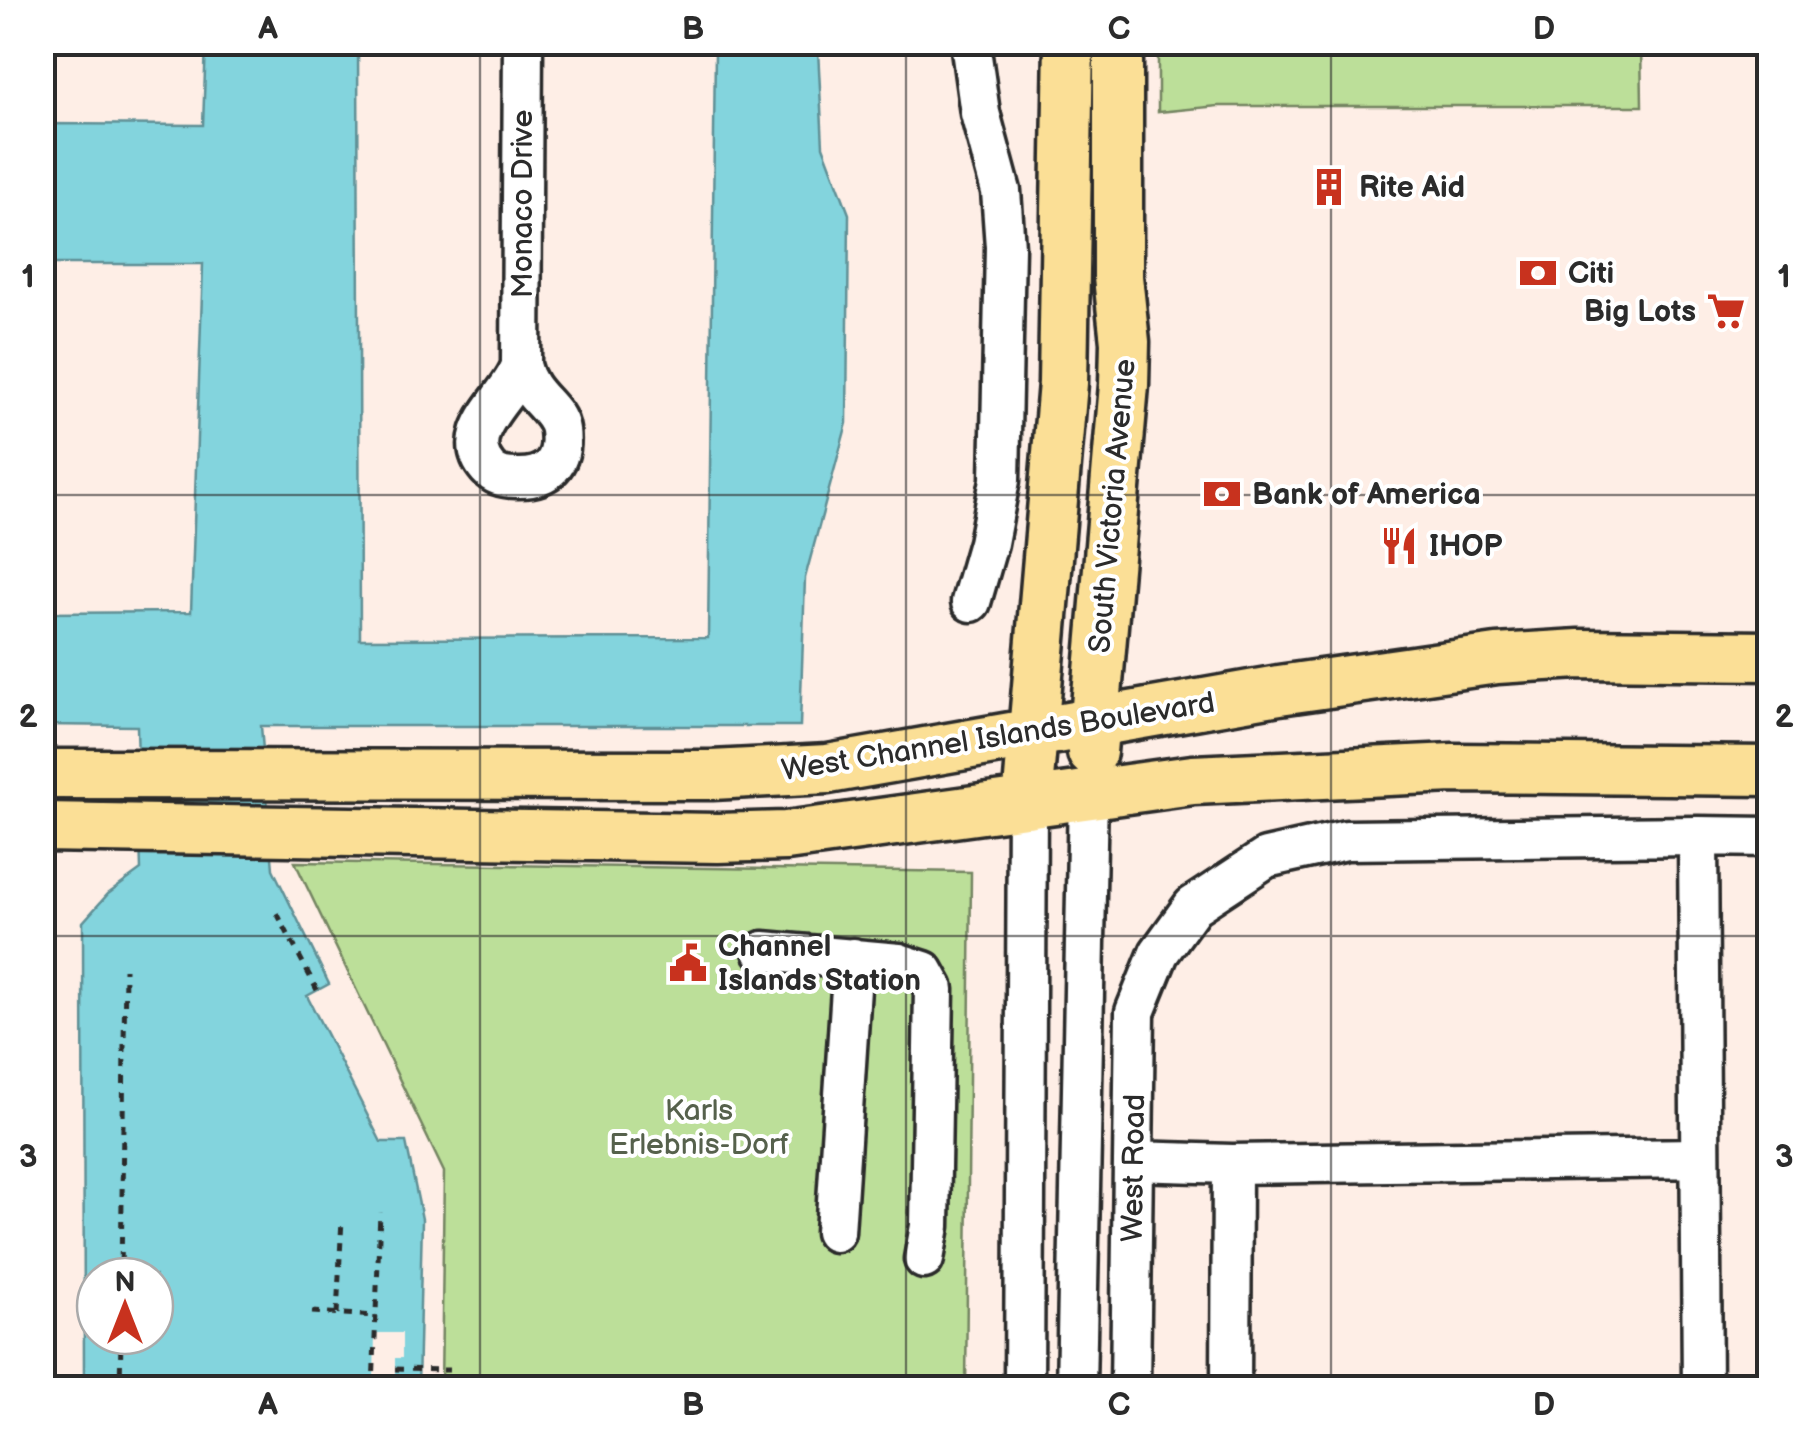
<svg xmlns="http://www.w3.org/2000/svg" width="1812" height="1431" viewBox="0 0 1812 1431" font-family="'Balsamiq Sans',sans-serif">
<rect width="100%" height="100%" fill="#feeee6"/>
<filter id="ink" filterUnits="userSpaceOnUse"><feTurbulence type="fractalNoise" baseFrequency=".01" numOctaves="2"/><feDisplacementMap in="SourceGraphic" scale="20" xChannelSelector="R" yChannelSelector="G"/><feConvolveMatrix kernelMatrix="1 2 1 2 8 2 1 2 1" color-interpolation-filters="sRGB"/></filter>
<g filter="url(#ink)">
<!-- green -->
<path fill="#bcdf99" stroke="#748562" stroke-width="2.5" d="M 1158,43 L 1641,43 L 1642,106 L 1218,106 L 1158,112 Z
M 295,862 L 971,872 L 966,1388 L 441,1388 L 444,1172 Z"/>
<!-- water -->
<path fill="#83d4dd" stroke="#609096" stroke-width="2.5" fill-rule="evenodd" d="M 358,42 L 360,639 L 708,638 L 715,50 L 818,50 L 823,146 L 849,214 L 847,423 L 805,578 L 800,726 L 261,726 L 273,869 L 329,984 L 307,996 L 381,1142 L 406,1142 L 422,1219 L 418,1388 L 84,1388 L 83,922 L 108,894 L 141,870 L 137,726 L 43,725 L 42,613 L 191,612 L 203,264 L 43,264 L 43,124 L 203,125 L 206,43 ZM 95,1276 L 155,1276 L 155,1336 L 95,1336 Z"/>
<!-- pier -->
<path fill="#feeee6" d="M 375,1333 L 402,1333 L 402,1358 L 395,1358 L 395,1378 L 374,1378 Z"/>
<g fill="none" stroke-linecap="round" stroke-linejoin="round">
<!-- minor casing -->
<g stroke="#2b2b2b" stroke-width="45">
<path id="minor" d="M 970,42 L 980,113 L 1001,191 L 1005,247 L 1000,480 L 988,543 L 971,602
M 521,365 L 523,42
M 521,365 C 528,398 557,407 560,430 C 564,463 548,479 516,478 C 506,478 495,476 488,468 C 456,431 512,397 521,365 Z
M 1698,836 L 1770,837
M 763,951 L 899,963 L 924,971 L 934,989 L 930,1226 L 924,1259
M 1133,1161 L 1232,1164 L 1700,1158
M 835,1232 L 853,958
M 1024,1388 L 1027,803
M 1076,1388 L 1088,793
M 1130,1388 L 1135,1012 L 1159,953 L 1193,906 L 1266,858 L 1346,840 L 1698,836 L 1702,1388
M 1231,1388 L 1232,1164"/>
</g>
<!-- major casing -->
<g stroke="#2b2b2b" stroke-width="55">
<path id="major" d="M 1092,752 L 1124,385 L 1125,342 L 1118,277 L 1118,42
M 42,774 L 712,775 L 828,769 L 1279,690 L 1497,659 L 1579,654 L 1770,656
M 1027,803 L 1063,383 L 1069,42
M 42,827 L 718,838 L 786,836 L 1193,780 L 1453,768 L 1770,771"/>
</g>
<!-- path -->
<path stroke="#2b2b2b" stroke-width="5" stroke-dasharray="8 8" stroke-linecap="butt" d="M 277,913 L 317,990
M 121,1276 L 125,969
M 312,1312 L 376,1316
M 337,1314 L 342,1219
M 395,1369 L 449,1370
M 120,1388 L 121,1336
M 373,1388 L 380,1212"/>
<!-- minor -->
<use href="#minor" stroke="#fff" stroke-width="38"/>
<!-- major -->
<use href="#major" stroke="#fbdf96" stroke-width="48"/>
</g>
</g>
<!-- grid -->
<path fill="none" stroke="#2b2b2b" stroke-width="2.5" stroke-opacity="0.55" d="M 480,42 L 480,1388M 906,42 L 906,1388M 1331,42 L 1331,1388M 42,495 L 1770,495M 42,936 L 1770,936"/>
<!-- icons -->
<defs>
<g id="building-bare" transform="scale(3)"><path d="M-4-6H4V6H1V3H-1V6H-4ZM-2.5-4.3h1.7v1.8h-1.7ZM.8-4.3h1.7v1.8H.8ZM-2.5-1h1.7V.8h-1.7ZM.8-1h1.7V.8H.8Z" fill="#c8321e" stroke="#fff" stroke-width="2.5" paint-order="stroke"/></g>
<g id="bank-bare" transform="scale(3)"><path d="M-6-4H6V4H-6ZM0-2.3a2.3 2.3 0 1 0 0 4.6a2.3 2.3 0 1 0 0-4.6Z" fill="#c8321e" stroke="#fff" stroke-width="2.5" paint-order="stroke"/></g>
<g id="supermarket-bare" transform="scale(3)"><path d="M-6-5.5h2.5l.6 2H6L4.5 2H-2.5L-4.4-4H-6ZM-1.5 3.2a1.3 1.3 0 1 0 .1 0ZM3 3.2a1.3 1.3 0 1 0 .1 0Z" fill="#c8321e" stroke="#fff" stroke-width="2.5" paint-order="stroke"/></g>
<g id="restaurant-bare" transform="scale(3)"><path d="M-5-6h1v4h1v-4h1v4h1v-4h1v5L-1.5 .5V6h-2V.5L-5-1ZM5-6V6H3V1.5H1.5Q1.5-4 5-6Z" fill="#c8321e" stroke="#fff" stroke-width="2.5" paint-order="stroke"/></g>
<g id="civic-bare" transform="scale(3)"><path d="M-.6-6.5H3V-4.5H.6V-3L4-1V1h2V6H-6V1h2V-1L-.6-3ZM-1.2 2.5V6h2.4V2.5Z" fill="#c8321e" stroke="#fff" stroke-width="2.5" paint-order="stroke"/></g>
</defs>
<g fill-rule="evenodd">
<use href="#building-bare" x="1329" y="187"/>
<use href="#bank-bare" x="1538" y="273"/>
<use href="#supermarket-bare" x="1726" y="311"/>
<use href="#bank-bare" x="1222" y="494"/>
<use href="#restaurant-bare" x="1399" y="546"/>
<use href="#civic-bare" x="688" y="963"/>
</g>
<g text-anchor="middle" stroke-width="8" stroke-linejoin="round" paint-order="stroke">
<!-- poi labels -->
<g font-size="30" font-weight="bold" fill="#2b2b2b" stroke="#fff" text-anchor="start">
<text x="1359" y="197">Rite Aid</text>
<text x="1568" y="283">Citi</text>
<text x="1696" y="321" text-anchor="end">Big Lots</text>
<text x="1252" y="504">Bank of America</text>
<text x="1429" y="556">IHOP</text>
<text x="718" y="956">Channel<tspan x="718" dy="34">Islands Station</tspan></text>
</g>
<!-- street labels -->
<g font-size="30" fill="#2b2b2b" stroke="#fff">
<text transform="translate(522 204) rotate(-90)" y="10">Monaco Drive</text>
<text transform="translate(1112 506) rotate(-85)" y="10">South Victoria Avenue</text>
<text transform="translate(998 736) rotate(-9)" y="10">West Channel Islands Boulevard</text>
<text transform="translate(1133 1168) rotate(-89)" y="10">West Road</text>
</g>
<!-- park labels -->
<g font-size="30" fill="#56614c" stroke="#fff">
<text x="699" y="1120">Karls<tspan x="699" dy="34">Erlebnis-Dorf</tspan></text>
</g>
</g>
<!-- margin -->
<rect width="1812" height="1431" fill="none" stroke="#fff" stroke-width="110"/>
<!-- north arrow -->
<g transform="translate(125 1306)"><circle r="48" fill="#ffffff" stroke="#aaaaaa" stroke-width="2.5"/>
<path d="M0-8L18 38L0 25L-18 38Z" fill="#c8321e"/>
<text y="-15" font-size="28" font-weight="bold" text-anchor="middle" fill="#2b2b2b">N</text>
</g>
<rect x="55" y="55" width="1702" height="1321" fill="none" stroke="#2b2b2b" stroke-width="4"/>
<g font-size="32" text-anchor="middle" font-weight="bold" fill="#2b2b2b">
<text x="268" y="39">A</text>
<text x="693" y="39">B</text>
<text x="1119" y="39">C</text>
<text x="1544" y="39">D</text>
<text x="28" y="287">1</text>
<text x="1784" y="287">1</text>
<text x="28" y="727">2</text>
<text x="1784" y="727">2</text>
<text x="28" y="1167">3</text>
<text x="1784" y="1167">3</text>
<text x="268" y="1415">A</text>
<text x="693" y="1415">B</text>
<text x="1119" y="1415">C</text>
<text x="1544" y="1415">D</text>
</g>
</svg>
